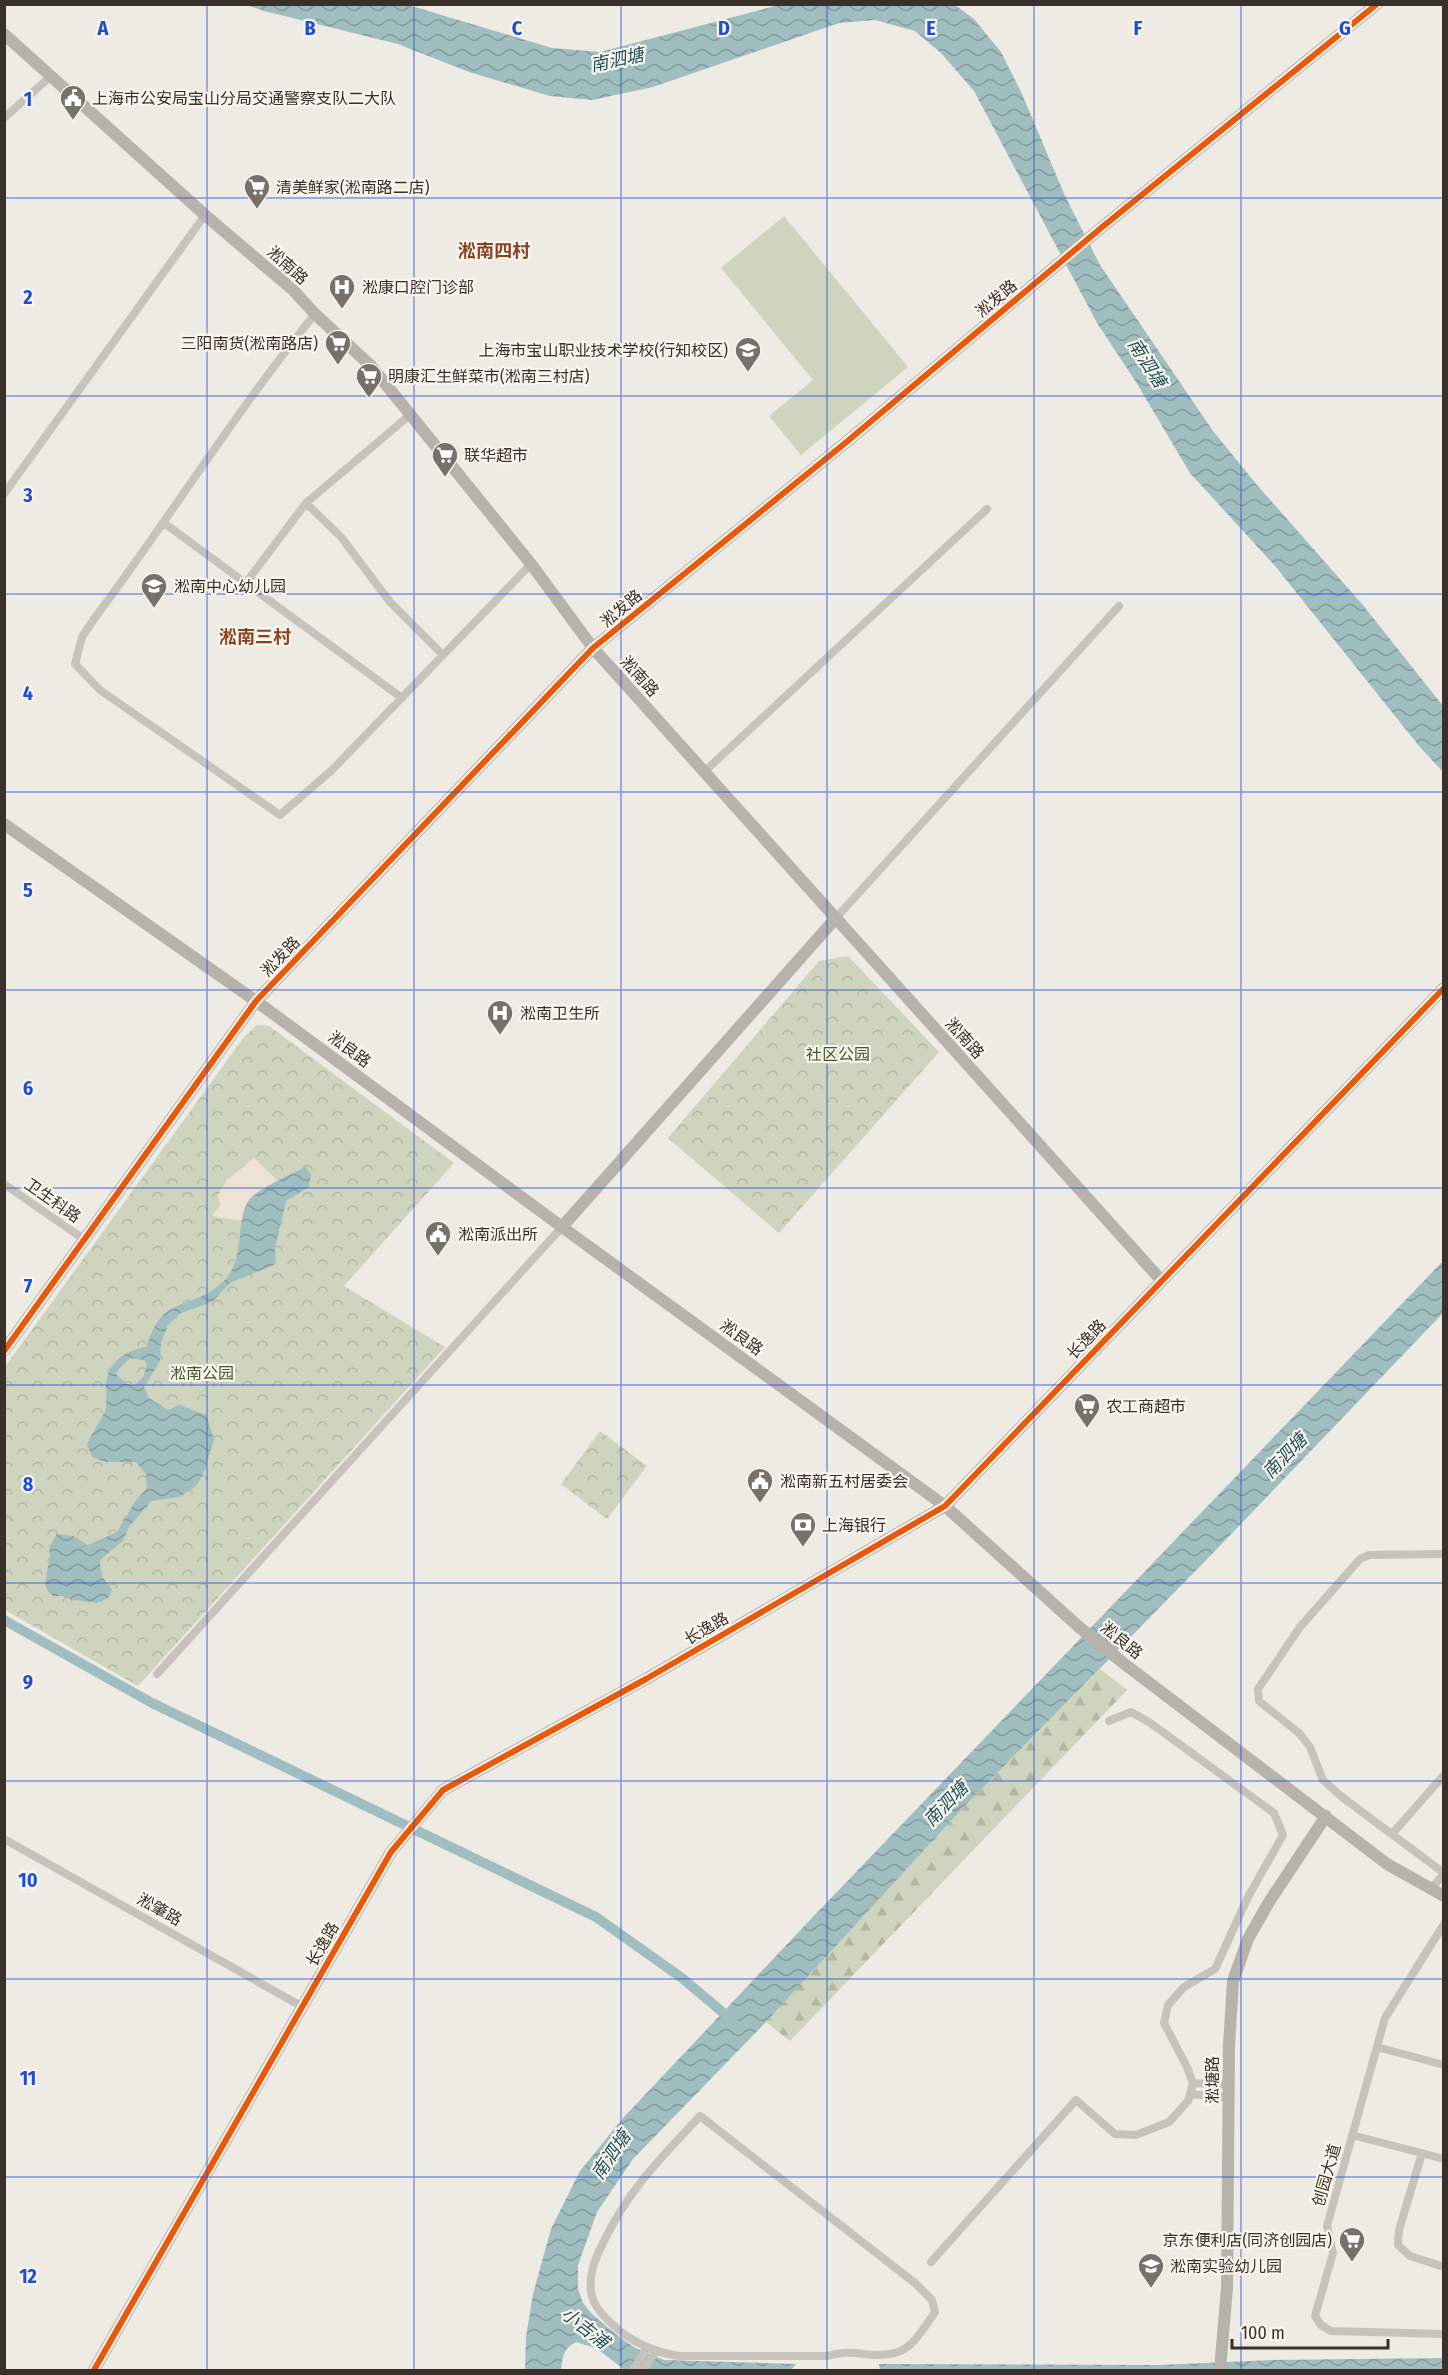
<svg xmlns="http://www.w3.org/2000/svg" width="1448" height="2375" viewBox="0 0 1448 2375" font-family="'Fira Sans Condensed','Noto Sans SC',sans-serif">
<defs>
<pattern id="forest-firs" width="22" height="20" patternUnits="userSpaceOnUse" patternTransform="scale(1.5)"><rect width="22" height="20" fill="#ced4be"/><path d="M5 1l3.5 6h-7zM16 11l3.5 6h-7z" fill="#b2b6a3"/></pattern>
<pattern id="park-crowns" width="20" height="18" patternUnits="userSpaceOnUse" patternTransform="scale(1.5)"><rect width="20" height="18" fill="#ced4be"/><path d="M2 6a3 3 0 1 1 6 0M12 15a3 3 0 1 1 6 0" fill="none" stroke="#b2b6a3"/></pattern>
<pattern id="water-waves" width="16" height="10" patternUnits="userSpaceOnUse" patternTransform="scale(1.5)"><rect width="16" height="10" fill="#a0bdc0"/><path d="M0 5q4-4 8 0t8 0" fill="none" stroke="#839a9c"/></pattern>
</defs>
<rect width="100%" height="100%" fill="#eeeae4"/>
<!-- forest -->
<path fill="url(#forest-firs)" d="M 1100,1669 L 1127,1690 L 790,2041 L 766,2022 L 961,1810 Z"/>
<!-- park -->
<path fill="url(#park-crowns)" d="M 848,956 L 939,1052 L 779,1233 L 668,1138 L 819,961 Z
M 257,1025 L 269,1026 L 454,1163 L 344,1286 L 445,1347 L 138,1686 L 5,1610 L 5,1367 L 244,1037 Z
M 600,1431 L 647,1466 L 607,1519 L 561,1484 Z"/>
<!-- garden -->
<path fill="#ced4be" d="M 784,216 L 908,367 L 801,455 L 769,416 L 813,380 L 721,268 Z"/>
<!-- plaza -->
<path fill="#ece3d4" d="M 254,1158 L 279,1182 L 251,1197 L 244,1209 L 243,1221 L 212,1216 L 220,1206 L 218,1195 L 227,1180 Z"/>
<!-- water -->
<path fill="url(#water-waves)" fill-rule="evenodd" d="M 247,5 L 408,5 L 552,48 L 600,52 L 779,5 L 955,5 L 974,19 L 1001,52 L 1022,94 L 1065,196 L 1100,265 L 1213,431 L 1257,485 L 1362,604 L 1443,706 L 1443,772 L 1419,746 L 1276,567 L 1190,473 L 1136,382 L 1097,323 L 974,91 L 941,53 L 915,31 L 875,20 L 839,23 L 653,87 L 592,100 L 550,96 L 469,72 L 398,44 L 264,11 Z
M 305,1167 L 311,1174 L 309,1187 L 286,1201 L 275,1248 L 276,1264 L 230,1283 L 212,1302 L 181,1313 L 168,1325 L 161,1343 L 160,1361 L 144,1387 L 149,1398 L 168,1410 L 179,1405 L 206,1415 L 214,1439 L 205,1470 L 197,1485 L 180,1497 L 151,1501 L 129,1527 L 123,1541 L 100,1560 L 101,1575 L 112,1590 L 108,1598 L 97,1603 L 74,1600 L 62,1596 L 53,1596 L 47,1590 L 45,1581 L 50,1558 L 49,1547 L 57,1534 L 73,1536 L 88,1545 L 117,1532 L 136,1500 L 147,1488 L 146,1474 L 136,1462 L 106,1462 L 92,1457 L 87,1445 C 91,1434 104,1416 106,1408 C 107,1400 106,1392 106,1384 C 108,1362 126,1350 147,1347 C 162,1293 188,1313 223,1282 C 248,1259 233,1213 252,1197 C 267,1184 288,1176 305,1167 ZM 130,1358 L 144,1360 L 147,1364 L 144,1376 L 135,1385 L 127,1384 L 115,1373 Z
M 1443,1261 L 1443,1313 L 1213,1553 L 961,1810 L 766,2022 L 633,2159 L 597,2212 L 578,2265 L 578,2289 L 583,2303 L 592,2314 L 618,2336 L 635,2348 L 664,2360 L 796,2364 L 791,2370 L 625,2370 L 596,2348 L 576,2342 C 563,2349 563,2356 561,2370 L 525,2370 L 526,2337 L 533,2294 L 551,2229 L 580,2171 L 624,2117 L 810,1920 Z
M 1443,2358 L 1444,2370 L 880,2370 L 879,2364 L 1160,2365 L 1273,2360 Z"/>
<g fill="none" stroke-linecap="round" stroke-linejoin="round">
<!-- canal -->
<path stroke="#a0bdc0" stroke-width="10" d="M 4,1620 L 152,1703 L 596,1917 L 682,1978 L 733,2021"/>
<!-- street -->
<path stroke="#c8c2bc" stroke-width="8" d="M 4,118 L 51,76
M 315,314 C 236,411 169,519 94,619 L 82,637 L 75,664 L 100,690 L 280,815 L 332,770 L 531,564
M 411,414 L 306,503 L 341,537 L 390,602 L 443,655
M 4,494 L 205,215
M 164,523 L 402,698
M 245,584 L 306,503
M 704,772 L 987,509
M 835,919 L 1119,606
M 4,1184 L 85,1240
M 1444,1554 L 1369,1555 L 1360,1559 L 1300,1627 L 1258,1689 L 1259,1701 L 1299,1733 L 1310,1747 L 1323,1780 L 1342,1797 L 1444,1873
M 157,1674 L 562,1227
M 1392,1834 L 1444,1775
M 4,1839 L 301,2006
M 1430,1890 L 1444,1874
M 1444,1924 L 1385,2018 L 1327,2226 L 1333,2253 L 1315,2316 L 1321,2325 L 1331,2331 L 1444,2334
M 1377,2047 L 1444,2065
M 1193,2083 L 1229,2085
M 1190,2094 L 1228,2097
M 700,2116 L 915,2283 L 932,2300 L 935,2312 C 912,2345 907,2359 864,2354 C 850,2352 841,2352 827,2356 L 679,2356 C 654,2352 632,2343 613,2325 C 604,2317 592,2304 591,2291 C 589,2273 595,2259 603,2243 C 629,2189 660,2159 700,2116 Z
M 1352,2135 L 1444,2159
M 1422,2153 L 1399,2230 L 1398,2245 L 1410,2256 L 1444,2267
M 931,2262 L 1076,2100 L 1115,2134 L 1136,2135 L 1169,2122 L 1188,2101 L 1193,2083 L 1187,2067 L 1164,2023 L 1168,2005 L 1184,1987 L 1215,1969 L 1248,1897 L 1283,1835 L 1274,1813 L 1149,1722 L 1131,1712 L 1109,1721
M 633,2370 L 647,2348
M 643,2370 L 656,2352"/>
<!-- secondary -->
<path stroke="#b8b2ad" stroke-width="12" d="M 4,34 L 205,215 L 293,290 L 315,314 L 371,366 L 531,564 L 593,648 L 1161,1280
M 4,824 L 256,1001 L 562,1227 L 945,1506 L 1079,1627 L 1122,1662 L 1387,1864 L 1444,1896
M 562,1227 L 835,919
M 4,1351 L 256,1001 L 593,648 L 844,444 L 1101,228 L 1377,4
M 94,2370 L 391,1852 L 443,1790 L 646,1679 L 945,1506 L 1444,988
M 1220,2370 L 1227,2288 L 1229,2045 L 1233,1981 L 1248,1939 L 1269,1902 L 1326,1816"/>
<!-- cycleway casing -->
<g stroke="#faf5ec" stroke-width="10">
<path id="cycleway" d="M 4,1351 L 256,1001 L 593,648 L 844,444 L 1101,228 L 1377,4
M 94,2370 L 391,1852 L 443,1790 L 646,1679 L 945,1506 L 1444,988"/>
</g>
<!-- cycleway -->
<use href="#cycleway" stroke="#e8590c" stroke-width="6"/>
</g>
<!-- grid -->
<path fill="none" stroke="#1d4ed8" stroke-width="1.5" stroke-opacity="0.55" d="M 207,4 L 207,2370M 414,4 L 414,2370M 621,4 L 621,2370M 827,4 L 827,2370M 1034,4 L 1034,2370M 1241,4 L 1241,2370M 4,198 L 1444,198M 4,396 L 1444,396M 4,594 L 1444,594M 4,792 L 1444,792M 4,990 L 1444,990M 4,1188 L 1444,1188M 4,1385 L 1444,1385M 4,1583 L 1444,1583M 4,1781 L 1444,1781M 4,1979 L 1444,1979M 4,2177 L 1444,2177"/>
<!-- icons -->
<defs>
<g id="civic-pin" transform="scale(1.35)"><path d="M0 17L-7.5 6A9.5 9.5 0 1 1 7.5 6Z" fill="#78716b" stroke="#faf5ec"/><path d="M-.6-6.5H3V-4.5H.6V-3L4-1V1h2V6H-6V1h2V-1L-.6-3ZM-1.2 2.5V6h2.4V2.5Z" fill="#fff"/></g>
<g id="supermarket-pin" transform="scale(1.35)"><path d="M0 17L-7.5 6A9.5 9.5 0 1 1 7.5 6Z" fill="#78716b" stroke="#faf5ec"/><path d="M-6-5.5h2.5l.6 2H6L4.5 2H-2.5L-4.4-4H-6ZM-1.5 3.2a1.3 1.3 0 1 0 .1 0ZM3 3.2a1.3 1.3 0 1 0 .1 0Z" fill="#fff"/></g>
<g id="hospital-pin" transform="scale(1.35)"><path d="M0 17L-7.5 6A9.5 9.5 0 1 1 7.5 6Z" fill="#78716b" stroke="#faf5ec"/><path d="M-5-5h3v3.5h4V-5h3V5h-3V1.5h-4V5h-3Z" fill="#fff"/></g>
<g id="school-pin" transform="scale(1.35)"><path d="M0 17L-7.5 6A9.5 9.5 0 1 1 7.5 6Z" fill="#78716b" stroke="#faf5ec"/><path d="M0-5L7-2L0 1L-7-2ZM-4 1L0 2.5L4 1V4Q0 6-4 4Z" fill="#fff"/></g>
<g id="bank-pin" transform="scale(1.35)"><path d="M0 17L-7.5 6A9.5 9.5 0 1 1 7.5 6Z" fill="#78716b" stroke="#faf5ec"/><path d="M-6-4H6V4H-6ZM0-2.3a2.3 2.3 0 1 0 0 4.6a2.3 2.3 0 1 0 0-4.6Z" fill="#fff"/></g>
</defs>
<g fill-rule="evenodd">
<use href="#civic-pin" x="73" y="98"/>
<use href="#supermarket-pin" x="257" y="187"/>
<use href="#hospital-pin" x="342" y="287"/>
<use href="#supermarket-pin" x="338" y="343"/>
<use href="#school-pin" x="748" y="350"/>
<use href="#supermarket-pin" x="369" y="376"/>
<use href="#supermarket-pin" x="445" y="455"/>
<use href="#school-pin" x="154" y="586"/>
<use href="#hospital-pin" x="500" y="1013"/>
<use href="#civic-pin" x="438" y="1234"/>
<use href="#supermarket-pin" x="1087" y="1406"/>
<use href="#civic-pin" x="760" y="1481"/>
<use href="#bank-pin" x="803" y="1525"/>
<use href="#supermarket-pin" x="1352" y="2240"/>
<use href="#school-pin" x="1151" y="2266"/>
</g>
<g text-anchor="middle" stroke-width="4.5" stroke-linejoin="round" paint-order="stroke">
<!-- poi labels -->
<g font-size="16" fill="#39302a" stroke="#faf5ec" text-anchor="start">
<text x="92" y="104">上海市公安局宝山分局交通警察支队二大队</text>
<text x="276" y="193">清美鲜家(淞南路二店)</text>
<text x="362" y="293">淞康口腔门诊部</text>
<text x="318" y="349" text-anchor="end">三阳南货(淞南路店)</text>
<text x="728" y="356" text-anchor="end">上海市宝山职业技术学校(行知校区)</text>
<text x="388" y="382">明康汇生鲜菜市(淞南三村店)</text>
<text x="464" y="461">联华超市</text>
<text x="174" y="592">淞南中心幼儿园</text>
<text x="520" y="1019">淞南卫生所</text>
<text x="458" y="1240">淞南派出所</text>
<text x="1106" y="1412">农工商超市</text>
<text x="780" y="1487">淞南新五村居委会</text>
<text x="822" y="1531">上海银行</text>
<text x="1332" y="2246" text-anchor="end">京东便利店(同济创园店)</text>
<text x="1170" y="2272">淞南实验幼儿园</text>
</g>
<!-- street labels -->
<g font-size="16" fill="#39302a" stroke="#faf5ec">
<text transform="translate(288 265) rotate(42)" y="6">淞南路</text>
<text transform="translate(996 298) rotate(-40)" y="6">淞发路</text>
<text transform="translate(621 608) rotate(-40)" y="6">淞发路</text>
<text transform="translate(640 676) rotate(48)" y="6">淞南路</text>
<text transform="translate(280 956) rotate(-46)" y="6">淞发路</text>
<text transform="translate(965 1038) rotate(48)" y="6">淞南路</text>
<text transform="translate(350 1049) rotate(37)" y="6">淞良路</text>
<text transform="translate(53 1200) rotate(35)" y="6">卫生科路</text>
<text transform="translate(742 1337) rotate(36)" y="6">淞良路</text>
<text transform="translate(1086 1339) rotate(-46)" y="6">长逸路</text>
<text transform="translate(706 1628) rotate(-30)" y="6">长逸路</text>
<text transform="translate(1122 1640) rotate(39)" y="6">淞良路</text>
<text transform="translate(160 1909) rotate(29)" y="6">淞肇路</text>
<text transform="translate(322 1944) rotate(-60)" y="6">长逸路</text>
<text transform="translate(1212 2080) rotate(-90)" y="6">淞塘路</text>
<text transform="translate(1326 2175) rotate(-74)" y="6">创园大道</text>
</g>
<!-- park labels -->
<g font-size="16" fill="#45572e" stroke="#faf5ec">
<text x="838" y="1060">社区公园</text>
<text x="202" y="1379">淞南公园</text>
</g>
<!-- water labels -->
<g font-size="18" font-style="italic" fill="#1f525b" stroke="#faf5ec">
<text transform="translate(617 60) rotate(-12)" y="6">南泗塘</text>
<text transform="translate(1147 363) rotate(57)" y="6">南泗塘</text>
<text transform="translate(1285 1456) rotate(-46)" y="6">南泗塘</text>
<text transform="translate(946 1804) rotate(-46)" y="6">南泗塘</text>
<text transform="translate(611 2155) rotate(-56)" y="6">南泗塘</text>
<text transform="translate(585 2328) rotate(38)" y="6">小吉浦</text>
</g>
<!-- neighbourhood labels -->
<g font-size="18" font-weight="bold" fill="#884323" stroke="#faf5ec">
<text x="494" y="257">淞南四村</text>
<text x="255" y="643">淞南三村</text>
</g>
</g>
<g font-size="20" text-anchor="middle" font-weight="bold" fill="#1d4ed8" stroke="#faf5ec" stroke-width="4.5" stroke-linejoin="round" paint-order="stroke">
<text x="103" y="35">A</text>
<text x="310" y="35">B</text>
<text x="517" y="35">C</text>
<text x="724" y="35">D</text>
<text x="931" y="35">E</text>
<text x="1138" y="35">F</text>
<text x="1345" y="35">G</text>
<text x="28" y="106">1</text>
<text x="28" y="304">2</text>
<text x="28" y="502">3</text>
<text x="28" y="700">4</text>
<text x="28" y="897">5</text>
<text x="28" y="1095">6</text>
<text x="28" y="1293">7</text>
<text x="28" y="1491">8</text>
<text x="28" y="1689">9</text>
<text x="28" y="1887">10</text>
<text x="28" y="2085">11</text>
<text x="28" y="2283">12</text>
</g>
<!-- border -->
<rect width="1448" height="2375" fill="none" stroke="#39302a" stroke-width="12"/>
<!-- scale -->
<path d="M1232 2339v9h156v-9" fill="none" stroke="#39302a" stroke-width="3"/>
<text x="1241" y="2339" font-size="18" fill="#39302a" stroke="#faf5ec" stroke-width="4.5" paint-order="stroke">100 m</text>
</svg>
